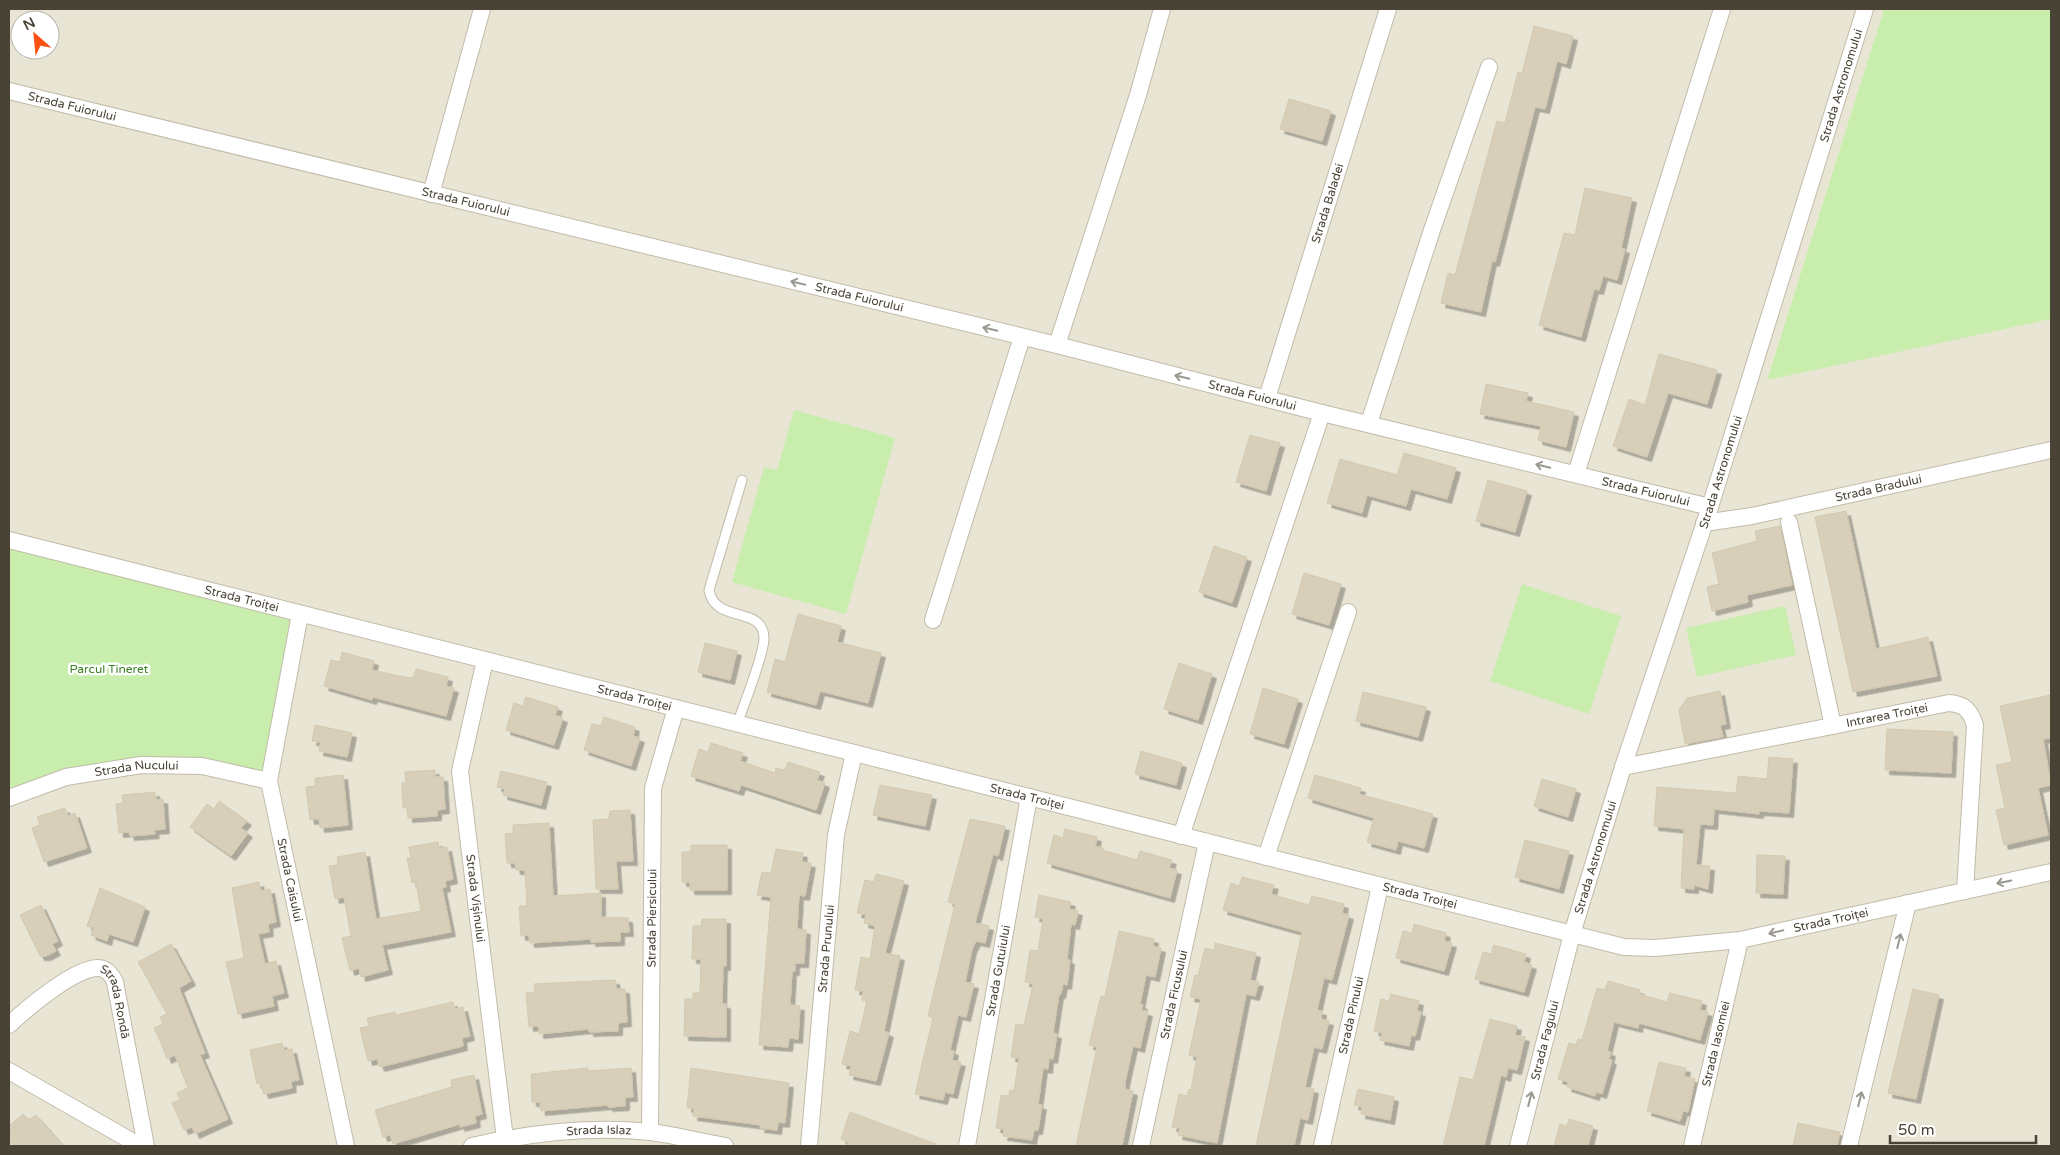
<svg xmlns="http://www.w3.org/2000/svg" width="2060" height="1155" viewBox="0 0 2060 1155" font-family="'Varela Round',sans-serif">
<defs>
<filter id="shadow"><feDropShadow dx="4.5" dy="4.5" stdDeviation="0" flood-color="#0004"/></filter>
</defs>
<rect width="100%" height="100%" fill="#f5f2e7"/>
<!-- residential -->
<path fill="#e9e5d4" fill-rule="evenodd" d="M 9,9 L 1884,9 L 1767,379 L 2051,319 L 2051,1146 L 9,1146 ZM 20,20 L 50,20 L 50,50 L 20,50 Z"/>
<!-- green -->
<path fill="#c8edac" d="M 1884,9 L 2051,9 L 2051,319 L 1767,380 Z
M 794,410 L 895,438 L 846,614 L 732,582 L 764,467 L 777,470 Z
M 9,540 L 300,614 L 269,781 L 141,765 L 9,798 Z
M 1522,584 L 1621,616 L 1589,714 L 1490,681 Z
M 1785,606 L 1796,655 L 1697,677 L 1686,628 Z"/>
<!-- building -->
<path fill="#d8cfbb" stroke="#d3c9ae" filter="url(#shadow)" d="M 1534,26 L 1573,36 L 1566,64 L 1557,61 L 1545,109 L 1535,107 L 1495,262 L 1492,261 L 1481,312 L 1441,303 L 1448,273 L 1455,275 L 1497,121 L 1505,123 L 1518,72 L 1522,73 Z
M 1289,99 L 1331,111 L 1322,141 L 1280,129 Z
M 1585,188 L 1632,198 L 1621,248 L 1625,249 L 1617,280 L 1603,276 L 1599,290 L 1594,289 L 1581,337 L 1539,325 L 1564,233 L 1575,235 Z
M 1659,354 L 1717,370 L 1707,404 L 1668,393 L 1647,457 L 1613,446 L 1629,399 L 1645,405 Z
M 1486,384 L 1528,393 L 1526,401 L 1574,412 L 1566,447 L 1538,440 L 1541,426 L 1480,414 Z
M 1250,435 L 1280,443 L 1266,491 L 1236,482 Z
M 1404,453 L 1456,468 L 1447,499 L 1411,489 L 1406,506 L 1367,495 L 1362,513 L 1327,503 L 1340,459 L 1397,475 Z
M 1488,480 L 1527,491 L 1515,532 L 1476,521 Z
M 1846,511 L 1876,649 L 1928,637 L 1937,676 L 1853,692 L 1815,517 Z
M 1780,526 L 1792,585 L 1747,595 L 1748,602 L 1712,611 L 1707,587 L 1719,584 L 1712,553 L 1757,541 L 1755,531 Z
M 1214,546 L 1247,557 L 1232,603 L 1199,592 Z
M 1304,573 L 1341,584 L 1329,625 L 1292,614 Z
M 798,614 L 841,626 L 837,642 L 881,653 L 868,703 L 820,691 L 816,705 L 767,692 L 775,659 L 785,662 Z
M 705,643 L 737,651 L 730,680 L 698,672 Z
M 342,652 L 374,661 L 372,670 L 404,677 L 413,678 L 416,669 L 448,677 L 446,686 L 454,688 L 446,716 L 373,697 L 372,700 L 324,686 L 331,660 L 340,662 Z
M 1179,663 L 1212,674 L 1198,720 L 1164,709 Z
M 1263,688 L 1298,699 L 1284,744 L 1250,734 Z
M 1720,691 L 1726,724 L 1720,725 L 1723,737 L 1685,744 L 1679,710 L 1687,698 Z
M 1363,692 L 1426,707 L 1418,737 L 1356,721 Z
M 2051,695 L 2051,738 L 2043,739 L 2051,785 L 2038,788 L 2048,835 L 2004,845 L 1996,810 L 2005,808 L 1996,765 L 2012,762 L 2000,706 Z
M 526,697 L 558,707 L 555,715 L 563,718 L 554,745 L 506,730 L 514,703 L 523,706 Z
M 604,717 L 635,727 L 633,736 L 640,738 L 631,766 L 584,750 L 592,724 L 601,726 Z
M 315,725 L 352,733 L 347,757 L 319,751 L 321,742 L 312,741 Z
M 1887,729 L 1953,732 L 1951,773 L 1885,770 Z
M 711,743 L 743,753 L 740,761 L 775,773 L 776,768 L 785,770 L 788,762 L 820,772 L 817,780 L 825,783 L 816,810 L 741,785 L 739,791 L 691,776 L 699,749 L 708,752 Z
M 1141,751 L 1182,763 L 1176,785 L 1135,774 Z
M 1769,757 L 1793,759 L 1789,813 L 1759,811 L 1759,814 L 1714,809 L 1713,825 L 1700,824 L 1696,865 L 1710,866 L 1708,889 L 1694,885 L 1694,889 L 1681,888 L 1684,829 L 1654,826 L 1657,787 L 1736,793 L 1738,776 L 1767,779 Z
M 435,770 L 435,777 L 443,777 L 445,809 L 437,810 L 437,816 L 408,818 L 407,807 L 403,808 L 402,791 L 402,783 L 406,783 L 405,772 Z
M 501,771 L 547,782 L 541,805 L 503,795 L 505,789 L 497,787 Z
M 343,775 L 348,825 L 320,828 L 319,819 L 310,820 L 306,787 L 315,786 L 315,778 Z
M 1315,775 L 1361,788 L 1359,794 L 1433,814 L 1424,848 L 1398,841 L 1396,850 L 1367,842 L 1374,818 L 1308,798 Z
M 1542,779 L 1576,789 L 1568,817 L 1534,806 Z
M 880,785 L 932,795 L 925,826 L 873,815 Z
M 155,792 L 156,800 L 163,799 L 165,829 L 154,830 L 155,834 L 130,836 L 129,832 L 119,833 L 116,804 L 123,803 L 122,795 Z
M 219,801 L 247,821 L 241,828 L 248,833 L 231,856 L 190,827 L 207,804 L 214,809 Z
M 65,808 L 68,816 L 75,813 L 87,848 L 44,862 L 32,828 L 40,825 L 37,817 Z
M 630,810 L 633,861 L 616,861 L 618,889 L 596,889 L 593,820 L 609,819 L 610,811 Z
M 970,819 L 1005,826 L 998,856 L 993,854 L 975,923 L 989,926 L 985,943 L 976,941 L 972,949 L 965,982 L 974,984 L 970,1000 L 966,1017 L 958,1015 L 950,1050 L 954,1051 L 952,1060 L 961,1062 L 957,1077 L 953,1094 L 945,1092 L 943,1100 L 915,1094 L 933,1018 L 928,1016 L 955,904 L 948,902 Z
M 549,823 L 553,896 L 601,893 L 601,917 L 628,918 L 629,932 L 620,932 L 620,941 L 591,942 L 591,939 L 530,943 L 529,935 L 521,936 L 519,906 L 527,906 L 525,870 L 516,870 L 515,863 L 507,863 L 505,834 L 513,833 L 513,825 Z
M 1065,829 L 1097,837 L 1095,846 L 1103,848 L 1102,850 L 1137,860 L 1140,851 L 1172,860 L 1169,868 L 1177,870 L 1170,898 L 1047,863 L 1054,835 L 1063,838 Z
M 1525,840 L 1569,851 L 1559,889 L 1515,877 Z
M 438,842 L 439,848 L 447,847 L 453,879 L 445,881 L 446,887 L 442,888 L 451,932 L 382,945 L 388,970 L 361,977 L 359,968 L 350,971 L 342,938 L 351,936 L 344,897 L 335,899 L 329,866 L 338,865 L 337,857 L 365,852 L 376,919 L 421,911 L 416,882 L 412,883 L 407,858 L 411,858 L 409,847 Z
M 691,845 L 727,845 L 727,890 L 690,890 L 690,882 L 682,882 L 682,852 L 691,852 Z
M 776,849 L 803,853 L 802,862 L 811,863 L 805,896 L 799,895 L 797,929 L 806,930 L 804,963 L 795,963 L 795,971 L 792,971 L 790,1005 L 800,1006 L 798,1039 L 789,1038 L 788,1047 L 759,1045 L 771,897 L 757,895 L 762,872 L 771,873 Z
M 1757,855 L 1785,856 L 1783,894 L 1756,893 Z
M 876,874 L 904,881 L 885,953 L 900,956 L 884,1031 L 889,1033 L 876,1081 L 849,1075 L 851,1066 L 842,1064 L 850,1031 L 859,1034 L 867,1001 L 862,1000 L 863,991 L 855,990 L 861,957 L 870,959 L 875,926 L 864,923 L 866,915 L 857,913 L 865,880 L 874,882 Z
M 1242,877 L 1274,885 L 1271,894 L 1309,905 L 1312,896 L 1344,904 L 1342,913 L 1349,915 L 1332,980 L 1324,978 L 1317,1010 L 1322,1011 L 1321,1019 L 1329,1021 L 1322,1049 L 1314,1047 L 1305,1087 L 1314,1089 L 1311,1105 L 1308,1120 L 1300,1118 L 1294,1146 L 1256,1146 L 1302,932 L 1223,910 L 1231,883 L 1239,886 Z
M 259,882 L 261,891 L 270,889 L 276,922 L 268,924 L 269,932 L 258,934 L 265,964 L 276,961 L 284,993 L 272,996 L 274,1006 L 238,1014 L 226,962 L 244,958 L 232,888 Z
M 100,888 L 145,907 L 133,942 L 109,934 L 107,941 L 91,935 L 94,928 L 87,926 Z
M 1039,895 L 1071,902 L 1069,909 L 1078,911 L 1075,925 L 1071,924 L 1067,959 L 1070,960 L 1067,985 L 1063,984 L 1061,994 L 1059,994 L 1053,1033 L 1057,1034 L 1053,1059 L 1049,1058 L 1048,1069 L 1043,1068 L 1038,1105 L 1042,1105 L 1038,1130 L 1034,1130 L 1032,1140 L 1003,1136 L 1004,1129 L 996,1128 L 1001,1095 L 1009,1096 L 1010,1090 L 1014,1091 L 1019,1058 L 1011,1057 L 1016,1024 L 1024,1025 L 1033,984 L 1025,982 L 1030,950 L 1038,951 L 1043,919 L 1035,917 Z
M 41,905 L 58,941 L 52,944 L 56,951 L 46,956 L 40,956 L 20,915 Z
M 702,919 L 726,919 L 726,966 L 723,966 L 722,1004 L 726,1004 L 726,1037 L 684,1036 L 685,999 L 693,999 L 693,993 L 700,993 L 701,959 L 692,959 L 693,926 L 701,926 Z
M 1414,924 L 1446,933 L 1444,941 L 1452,943 L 1444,971 L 1396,958 L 1403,931 L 1412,933 Z
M 1119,931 L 1154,939 L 1153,946 L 1161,948 L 1155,977 L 1146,975 L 1140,1004 L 1143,1005 L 1141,1010 L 1148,1012 L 1140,1048 L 1133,1046 L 1125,1082 L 1125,1089 L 1133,1091 L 1122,1146 L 1076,1146 L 1097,1047 L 1089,1045 L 1101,996 L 1105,996 Z
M 1215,943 L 1256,953 L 1250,980 L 1259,982 L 1255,996 L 1246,994 L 1217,1143 L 1178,1135 L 1180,1128 L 1172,1127 L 1179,1094 L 1187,1096 L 1189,1089 L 1191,1090 L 1197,1057 L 1189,1055 L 1201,999 L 1190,997 L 1195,975 L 1198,976 L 1205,948 L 1214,950 Z
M 171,944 L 191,981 L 179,988 L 205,1053 L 200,1055 L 228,1119 L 195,1134 L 192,1127 L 184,1130 L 172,1103 L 180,1100 L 177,1093 L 188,1088 L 175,1055 L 167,1059 L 161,1043 L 154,1028 L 163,1024 L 160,1017 L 167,1014 L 138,962 Z
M 1494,945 L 1526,954 L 1524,962 L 1532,965 L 1524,992 L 1475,979 L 1483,952 L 1491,954 Z
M 615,980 L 616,989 L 625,989 L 627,1022 L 618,1023 L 618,1031 L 589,1032 L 589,1029 L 539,1034 L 539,1026 L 529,1027 L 526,993 L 535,992 L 534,984 Z
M 1608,981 L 1640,990 L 1639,994 L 1667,1002 L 1670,993 L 1702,1001 L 1700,1010 L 1708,1012 L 1700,1040 L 1639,1023 L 1638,1028 L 1614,1022 L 1607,1051 L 1611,1052 L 1609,1059 L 1612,1060 L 1602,1094 L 1596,1092 L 1595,1096 L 1567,1087 L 1568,1082 L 1558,1079 L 1569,1043 L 1576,1045 L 1578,1039 L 1582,1040 L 1597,988 L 1605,990 Z
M 1913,989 L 1939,995 L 1916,1099 L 1888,1093 Z
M 1391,994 L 1419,1001 L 1417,1011 L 1421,1012 L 1415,1036 L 1411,1035 L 1409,1046 L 1380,1040 L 1382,1033 L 1374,1031 L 1381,999 L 1389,1001 Z
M 453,1002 L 455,1009 L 463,1007 L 470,1036 L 462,1038 L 463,1046 L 380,1067 L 377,1059 L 368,1061 L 360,1028 L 369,1026 L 367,1018 L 395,1012 L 396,1015 Z
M 1490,1019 L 1517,1026 L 1515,1035 L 1525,1037 L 1517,1070 L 1508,1068 L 1506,1077 L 1501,1075 L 1484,1146 L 1443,1146 L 1460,1077 L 1473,1080 Z
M 282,1043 L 284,1050 L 292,1049 L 299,1080 L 291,1081 L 292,1088 L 264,1094 L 261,1083 L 257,1084 L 250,1050 Z
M 1659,1062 L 1686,1068 L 1684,1076 L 1695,1079 L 1688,1112 L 1683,1111 L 1680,1121 L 1647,1111 Z
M 588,1068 L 588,1071 L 631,1068 L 633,1097 L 625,1097 L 625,1106 L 608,1107 L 608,1105 L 541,1111 L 540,1102 L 532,1102 L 531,1074 Z
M 691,1068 L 789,1083 L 785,1123 L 778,1122 L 777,1130 L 760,1128 L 761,1125 L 693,1116 L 694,1108 L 687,1108 Z
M 474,1075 L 482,1114 L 475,1116 L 476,1123 L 460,1127 L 460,1124 L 393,1144 L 390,1135 L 383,1137 L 375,1110 L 452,1087 L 451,1080 Z
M 1358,1089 L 1394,1097 L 1390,1120 L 1361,1114 L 1362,1107 L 1354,1105 Z
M 850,1112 L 936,1144 L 936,1146 L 847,1146 L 848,1142 L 841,1139 Z
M 23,1114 L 29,1120 L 36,1115 L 63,1146 L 14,1146 L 9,1140 L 9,1126 Z
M 1569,1119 L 1593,1126 L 1588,1146 L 1554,1146 L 1560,1124 L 1567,1126 Z
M 1798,1123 L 1840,1132 L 1837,1146 L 1793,1146 Z"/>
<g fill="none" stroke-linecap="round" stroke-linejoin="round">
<!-- service casing -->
<g stroke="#c1bba9" stroke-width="11">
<path id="service" d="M 737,724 C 744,705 763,657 764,639 C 764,604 715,625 709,590 L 742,480"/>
</g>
<!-- minor casing -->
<g stroke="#c1bba9" stroke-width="18">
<g id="minor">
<path id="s1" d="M 9,91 L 1057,345 L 1322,413 L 1710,507"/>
<path d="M 431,194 L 482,9"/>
<path d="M 1057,345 L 1138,95 L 1162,9"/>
<path id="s2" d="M 1267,398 L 1388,9"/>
<path d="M 1369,423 L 1433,227 L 1489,67"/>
<path d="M 1576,474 L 1722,9"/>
<path d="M 1789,522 L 1833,726"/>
<path id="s3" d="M 1704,523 L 1752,516 L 2051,450"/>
<path id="s4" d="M 9,540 L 1624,947 L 1655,948 L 1740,940 L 2051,872"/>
<path id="s5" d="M 300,614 L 269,781 L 346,1146"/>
<path d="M 933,620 L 1022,337"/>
<path id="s6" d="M 485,660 L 460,771 L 505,1139"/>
<path id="s7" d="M 1623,767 L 1949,703 C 1964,704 1970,710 1975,725 L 1965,891"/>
<path id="s8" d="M 9,798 L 66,777 L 141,765 L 202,766 L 269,781"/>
<path d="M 1181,836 L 1322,413"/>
<path d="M 1266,857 L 1348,612"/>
<path id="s9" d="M 9,1025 C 26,1009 74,968 98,968 C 106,968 112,975 115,982 L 146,1146"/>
<path d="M 9,1071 L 140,1146"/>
<path id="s10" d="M 650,1132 L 653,788 L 676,708"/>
<path id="s11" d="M 472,1146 C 530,1133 591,1126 650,1132 C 675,1135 701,1142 725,1146"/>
<path id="s12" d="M 809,1146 L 836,835 L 854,753"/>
<path id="s13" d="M 967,1146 L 1029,797"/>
<path id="s14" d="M 1141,1146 L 1207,842"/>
<path id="s15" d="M 1322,1146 L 1380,886"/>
<path id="s16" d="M 1518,1146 L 1572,934 L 1623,767 L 1710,507 L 1865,9"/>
<path id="s17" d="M 1692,1146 L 1740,940"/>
<path d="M 1849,1146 L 1908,903"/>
</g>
</g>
<!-- service -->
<use href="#service" stroke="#fff" stroke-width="9"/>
<!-- minor -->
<use href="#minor" stroke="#fff" stroke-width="16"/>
</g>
<!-- one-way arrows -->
<defs><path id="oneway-shaft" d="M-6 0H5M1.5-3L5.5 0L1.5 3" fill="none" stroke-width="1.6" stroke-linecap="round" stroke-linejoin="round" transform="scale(1.25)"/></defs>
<g stroke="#9b9890">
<use href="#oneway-shaft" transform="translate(798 283) rotate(-166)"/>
<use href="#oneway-shaft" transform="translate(990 329) rotate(-166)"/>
<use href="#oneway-shaft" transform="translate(1182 377) rotate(-166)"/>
<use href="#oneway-shaft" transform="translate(1543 466) rotate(-166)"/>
<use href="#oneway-shaft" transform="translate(2004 882) rotate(168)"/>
<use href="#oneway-shaft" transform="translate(1776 932) rotate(167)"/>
<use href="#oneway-shaft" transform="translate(1899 941) rotate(-76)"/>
<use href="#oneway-shaft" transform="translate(1530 1099) rotate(-76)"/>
<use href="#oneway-shaft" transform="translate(1860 1099) rotate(-76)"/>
</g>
<g text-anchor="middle" stroke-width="5" stroke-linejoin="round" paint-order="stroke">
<!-- street labels -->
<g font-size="12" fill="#494335" stroke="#fff">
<text dy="4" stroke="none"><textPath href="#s16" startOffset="1109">Strada Astronomului</textPath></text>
<text dy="4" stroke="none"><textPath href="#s1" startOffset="65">Strada Fuiorului</textPath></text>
<text dy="4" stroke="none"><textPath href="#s1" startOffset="470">Strada Fuiorului</textPath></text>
<text dy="4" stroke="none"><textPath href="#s2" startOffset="204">Strada Baladei</textPath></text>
<text dy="4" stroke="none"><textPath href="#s1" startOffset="875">Strada Fuiorului</textPath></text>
<text dy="4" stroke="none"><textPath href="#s1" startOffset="1280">Strada Fuiorului</textPath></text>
<text dy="4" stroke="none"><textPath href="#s16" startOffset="704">Strada Astronomului</textPath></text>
<text dy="4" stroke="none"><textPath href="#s3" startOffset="178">Strada Bradului</textPath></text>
<text dy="4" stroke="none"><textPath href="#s1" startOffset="1685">Strada Fuiorului</textPath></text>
<text dy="4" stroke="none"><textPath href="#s4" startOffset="240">Strada Troiței</textPath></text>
<text dy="4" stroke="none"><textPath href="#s4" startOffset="645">Strada Troiței</textPath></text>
<text dy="4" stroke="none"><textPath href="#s7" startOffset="269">Intrarea Troiței</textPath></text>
<text dy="4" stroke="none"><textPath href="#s8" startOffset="132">Strada Nucului</textPath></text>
<text dy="4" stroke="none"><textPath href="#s4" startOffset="1050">Strada Troiței</textPath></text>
<text dy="4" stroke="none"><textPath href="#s16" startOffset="299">Strada Astronomului</textPath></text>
<text dy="4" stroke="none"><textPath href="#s5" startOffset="271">Strada Caisului</textPath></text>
<text dy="4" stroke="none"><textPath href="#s4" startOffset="1455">Strada Troiței</textPath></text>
<text dy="4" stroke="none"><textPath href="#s6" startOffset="242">Strada Vișinului</textPath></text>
<text dy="4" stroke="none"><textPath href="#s10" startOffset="214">Strada Piersicului</textPath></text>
<text dy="4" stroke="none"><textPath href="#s4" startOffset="1875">Strada Troiței</textPath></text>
<text dy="4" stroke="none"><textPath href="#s12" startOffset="198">Strada Prunului</textPath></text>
<text dy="4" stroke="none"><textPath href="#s13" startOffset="178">Strada Gutuiului</textPath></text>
<text dy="4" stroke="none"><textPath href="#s14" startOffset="155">Strada Ficusului</textPath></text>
<text dy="4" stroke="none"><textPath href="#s9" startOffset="149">Strada Rondă</textPath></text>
<text dy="4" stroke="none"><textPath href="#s15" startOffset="134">Strada Pinului</textPath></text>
<text dy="4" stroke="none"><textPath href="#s16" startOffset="109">Strada Fagului</textPath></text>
<text dy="4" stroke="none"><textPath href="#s17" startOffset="105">Strada Iasomiei</textPath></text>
<text dy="4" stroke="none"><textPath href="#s11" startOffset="128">Strada Islaz</textPath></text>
</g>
<!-- park labels -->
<g font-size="12" fill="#3c8023" stroke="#fff">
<text x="109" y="673">Parcul Tineret</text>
</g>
</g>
<!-- border -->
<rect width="2060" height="1155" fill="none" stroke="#494335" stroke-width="20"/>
<!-- north arrow -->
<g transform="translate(35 35) rotate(333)"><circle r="24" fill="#ffffff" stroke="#b6b4ae"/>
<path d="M0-4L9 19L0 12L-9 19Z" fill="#ff5114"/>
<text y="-8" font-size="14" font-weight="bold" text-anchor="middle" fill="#494335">N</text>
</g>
<!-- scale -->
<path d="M1890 1135v8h146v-8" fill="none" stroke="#494335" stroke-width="2.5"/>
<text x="1898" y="1135" font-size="15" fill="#494335" stroke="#ffffff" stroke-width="4" paint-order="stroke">50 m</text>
</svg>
